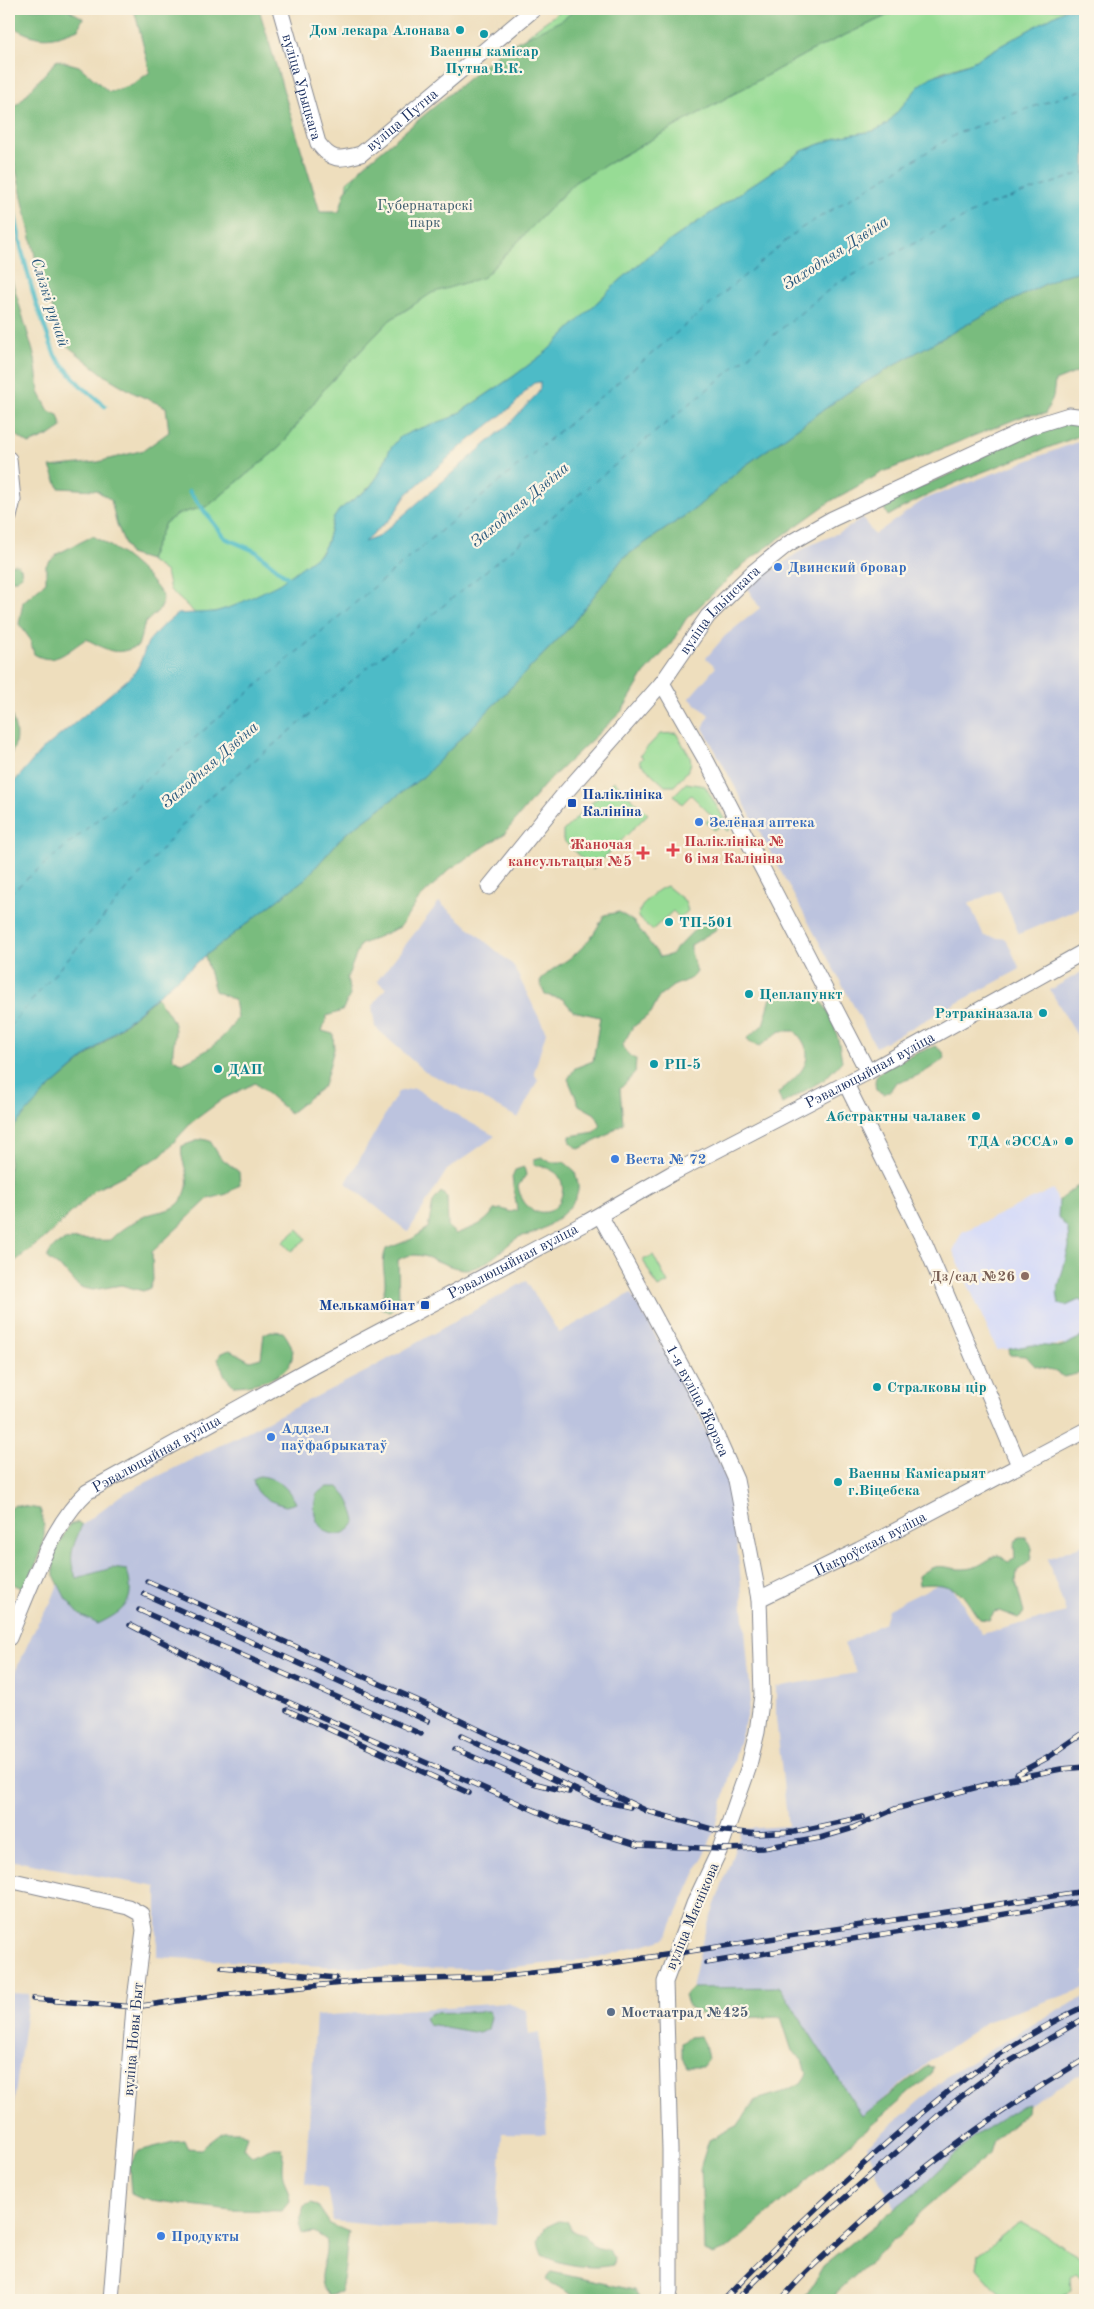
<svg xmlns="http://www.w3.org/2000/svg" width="1094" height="2309" viewBox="0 0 1094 2309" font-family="'Old Standard TT',serif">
<rect width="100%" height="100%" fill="#fcf5e5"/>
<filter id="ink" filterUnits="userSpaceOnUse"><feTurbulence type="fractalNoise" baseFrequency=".02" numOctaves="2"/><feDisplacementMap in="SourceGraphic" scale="10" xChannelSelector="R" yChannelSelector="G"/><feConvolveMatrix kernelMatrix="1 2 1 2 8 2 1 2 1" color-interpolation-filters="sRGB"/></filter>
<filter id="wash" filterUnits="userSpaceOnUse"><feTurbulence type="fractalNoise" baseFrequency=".0096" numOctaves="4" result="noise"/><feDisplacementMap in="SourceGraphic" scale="20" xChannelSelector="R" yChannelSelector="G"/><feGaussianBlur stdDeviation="1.12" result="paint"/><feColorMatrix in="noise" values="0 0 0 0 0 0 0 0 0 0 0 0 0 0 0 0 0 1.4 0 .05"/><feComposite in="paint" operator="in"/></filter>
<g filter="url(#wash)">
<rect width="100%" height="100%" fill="#eedebd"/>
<!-- built -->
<path fill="#d3d9f9" d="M 1053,1189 L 1085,1265 L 1085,1341 L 1070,1344 L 997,1350 L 953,1251 L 962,1232 Z"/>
<!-- industrial -->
<path fill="#bcc3de" d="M 1085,439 L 1085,906 L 1019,934 L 1000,890 L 969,903 L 984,936 L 1006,939 L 1020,969 L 876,1047 L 703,728 L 709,715 L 689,698 L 716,667 L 706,658 L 725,636 L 760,608 L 747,588 L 806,547 L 843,531 L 863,518 L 874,535 L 925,499 Z
M 439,902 L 513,965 L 546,1032 L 534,1073 L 538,1080 L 518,1118 L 480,1097 L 425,1072 L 375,1027 L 372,1006 L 386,988 L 377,981 Z
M 1085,970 L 1085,1049 L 1050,990 Z
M 415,1088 L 460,1117 L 495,1136 L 447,1170 L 408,1232 L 346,1183 L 398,1092 Z
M 526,1281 L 559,1333 L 631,1293 L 691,1398 L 727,1480 L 733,1508 L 740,1573 L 751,1699 L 715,1830 L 666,1938 L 599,1958 L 497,1969 L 340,1967 L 157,1957 L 157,1887 L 9,1860 L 9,1685 L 37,1624 L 51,1602 L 81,1526 L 121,1495 L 367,1371 Z
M 1085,1544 L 1085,1988 L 988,2021 L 931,2060 L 862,2116 L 780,1987 L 692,1988 L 703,1938 L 742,1829 L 788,1826 L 776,1719 L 776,1687 L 857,1673 L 844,1644 L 884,1623 L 888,1609 L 947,1580 L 982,1634 L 1066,1612 L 1047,1559 Z
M 9,1993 L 29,1994 L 9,2138 Z
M 1085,1997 L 1085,2072 L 1036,2100 L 960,2154 L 896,2209 L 880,2182 L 867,2146 L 949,2075 L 1050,2014 Z
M 507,2003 L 526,2010 L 529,2035 L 539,2033 L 547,2134 L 502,2133 L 496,2224 L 392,2227 L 333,2221 L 327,2188 L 305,2183 L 316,2016 Z"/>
<!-- green -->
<path fill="#97dc95" stroke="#59867a" d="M 563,9 L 883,9 L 658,52 L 484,277 L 575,182 L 809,52 L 901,9 L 1066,9 L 972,62 L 941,72 L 919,86 L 887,124 L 874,131 L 842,136 L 802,151 L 649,255 L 616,284 L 546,352 L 514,376 L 453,417 L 390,449 C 385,463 379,478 368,488 C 359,497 346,503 338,512 C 328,524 331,542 320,553 C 295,581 233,614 196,614 L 170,590 L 166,572 L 149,560 L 165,523 L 178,514 L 208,506 L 280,447 L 325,388 L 390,320 L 414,305 L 356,248 L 347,182 L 538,27 Z
M 676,733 C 693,763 699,760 674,786 L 665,786 L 639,762 L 643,757 L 640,755 L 660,734 Z
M 614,781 L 648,814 L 593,869 L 563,840 L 563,831 Z
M 686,783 L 705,786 L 730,829 L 727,831 L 722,825 L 714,830 L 706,822 L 712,816 L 691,795 L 682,804 L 674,795 Z
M 667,886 L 685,901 L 688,911 L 680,918 L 673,911 L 652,930 L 638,917 C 639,905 655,890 667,886 Z
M 298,1229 L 306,1239 L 291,1251 L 283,1242 Z
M 653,1255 L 668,1283 L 658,1288 L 643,1260 Z
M 1020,2221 L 1079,2255 L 1085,2263 L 1085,2282 L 1076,2274 L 1070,2277 L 1071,2291 L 1054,2300 L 1005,2300 L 977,2268 L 979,2255 Z"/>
<!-- forest -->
<path fill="#79bc7e" stroke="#4a766e" d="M 9,9 L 67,9 L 83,18 L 78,29 C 50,40 40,42 13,27 L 9,37 Z
M 134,9 L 259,9 L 320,212 L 339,212 L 345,192 L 362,167 L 506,47 L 562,20 L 576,9 L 901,9 L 809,52 L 575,182 L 484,277 L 432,293 L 390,320 L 325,388 L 280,447 L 208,506 L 178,514 L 165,523 L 149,560 L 129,554 L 116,522 L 111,500 L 96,490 L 59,488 L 50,467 L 98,462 L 144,450 L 169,432 L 166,407 L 134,393 L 107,377 L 65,344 L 37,265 L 9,138 L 9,108 L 19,103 L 57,60 L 79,66 L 109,92 L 132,85 L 150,72 Z
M 9,270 L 35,358 L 39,392 L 49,411 L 58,415 L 62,427 L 50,435 L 29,444 L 13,433 L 9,409 Z
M 1085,270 L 1085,369 L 1055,381 L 1053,397 L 1045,414 L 1026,415 L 883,472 L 831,501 L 745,563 L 686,619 L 671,644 L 644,674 L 622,711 L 547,782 L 504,834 L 450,869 L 419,899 L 400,927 L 360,945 L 347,978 L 350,995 L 342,1011 L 327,1016 L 322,1031 L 333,1034 L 334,1049 L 324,1086 L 290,1113 L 255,1083 L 223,1099 L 192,1122 L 161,1156 L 95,1190 L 46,1237 L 9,1266 L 9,1132 L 45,1092 L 157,997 C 163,1007 175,1019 175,1031 C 175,1042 172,1047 173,1059 L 182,1063 C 208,1051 222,1042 237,1018 L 234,1000 L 215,991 L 205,956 L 306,878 L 344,835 L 424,776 L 569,628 L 623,558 L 696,508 L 743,467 L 847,393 L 903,360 L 991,311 L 1061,276 Z
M 1070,420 L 1085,426 L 1079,436 C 1015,461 948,481 888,516 L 883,506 L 893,498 L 956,472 L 979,455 L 1032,430 Z
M 93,536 C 120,550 146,571 163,596 L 161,608 L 145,623 L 138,646 C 113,657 109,650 86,639 C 68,650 55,667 34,654 L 30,639 L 19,624 L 23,602 L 46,582 L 46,565 L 57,554 Z
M 16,564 L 21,568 L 22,576 L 16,580 L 10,580 L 9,565 Z
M 9,709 C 16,726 20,742 9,757 Z
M 619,912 L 634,922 L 660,957 L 670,955 L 702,922 L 715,922 L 717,929 L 691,945 L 691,952 L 697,972 L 692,978 L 673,986 L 659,997 L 651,1013 L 632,1028 L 622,1046 L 629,1055 L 636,1059 L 635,1073 L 620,1089 L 623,1123 L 604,1137 L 579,1149 L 570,1143 L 570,1136 L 595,1132 L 601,1125 L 595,1114 L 579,1105 L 568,1079 L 575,1068 L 593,1061 L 600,1017 L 573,1011 L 563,999 L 545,995 L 540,982 C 548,970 559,966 570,958 C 586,946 596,932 604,915 Z
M 775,991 C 787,992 799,991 811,995 C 832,1003 839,1041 842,1061 L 825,1079 L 782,1104 L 778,1093 C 800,1074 821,1059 795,1031 L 780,1031 L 760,1046 L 750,1043 L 747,1038 L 763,1025 L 771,998 Z
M 935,1046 L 943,1052 L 945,1058 C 932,1068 912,1081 896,1082 L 890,1091 L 884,1094 L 876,1090 C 875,1084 874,1079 878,1074 C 886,1065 923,1051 935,1046 Z
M 202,1139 L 210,1141 L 220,1157 L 239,1172 L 240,1184 L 227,1194 L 208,1199 L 152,1252 L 153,1280 L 150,1288 L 143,1291 L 121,1285 L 93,1290 L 79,1287 L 67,1273 L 47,1258 C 57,1231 87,1242 110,1240 C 120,1229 132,1223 145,1216 C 165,1208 180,1214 187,1187 C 190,1172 179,1160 182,1146 Z
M 542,1157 L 550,1162 L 564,1162 L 575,1171 C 576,1177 579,1185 578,1190 C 576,1208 547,1228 532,1234 C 527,1236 521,1235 517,1238 C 501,1249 486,1269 465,1269 C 443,1269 421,1245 398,1260 L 399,1301 L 390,1312 L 380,1307 C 380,1300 382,1298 384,1291 C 388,1277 379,1267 386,1249 L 412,1239 L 428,1228 L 433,1202 L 441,1192 L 447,1197 L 448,1227 L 456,1234 C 472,1227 484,1226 494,1210 L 502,1209 L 511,1212 L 517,1210 L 512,1177 L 515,1170 L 524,1167 L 526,1175 L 518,1186 C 520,1198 525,1205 534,1212 C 539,1212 546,1213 550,1211 C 564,1204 568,1179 553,1171 C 548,1167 540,1167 534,1164 L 534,1159 Z
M 1085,1183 L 1085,1303 L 1079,1300 L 1066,1306 L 1059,1304 L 1057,1292 L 1069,1247 L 1068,1229 L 1058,1217 L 1059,1200 L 1073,1189 Z
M 271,1331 L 283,1332 C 313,1370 265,1385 234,1386 L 225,1376 L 218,1359 L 221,1353 L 230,1350 L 250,1361 L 261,1358 L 264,1334 Z
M 1085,1335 L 1085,1369 L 1081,1373 L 1064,1377 L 1052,1370 L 1035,1366 L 1026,1356 L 1010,1355 L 1009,1349 L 1032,1345 L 1061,1347 Z
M 259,1476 C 276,1477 288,1487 296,1503 L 286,1506 C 270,1501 256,1498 253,1479 Z
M 327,1487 L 339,1487 C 348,1497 353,1508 356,1521 C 342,1548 304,1531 317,1493 Z
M 15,1505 L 40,1509 C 51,1541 38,1560 24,1589 L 9,1582 L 9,1510 Z
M 78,1522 L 82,1525 C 74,1544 66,1558 77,1578 L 112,1568 L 127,1570 C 136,1602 126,1610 98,1624 L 80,1615 L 66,1599 L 54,1575 L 53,1557 L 69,1525 Z
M 1019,1537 L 1026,1537 L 1032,1548 L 1030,1561 L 1017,1571 L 1016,1583 L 1024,1613 L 1018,1618 L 999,1611 L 994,1612 L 989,1620 L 980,1619 C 973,1612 970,1604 964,1597 C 953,1584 934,1583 919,1585 L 918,1576 C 942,1557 948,1573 971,1568 C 982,1566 988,1558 999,1555 L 1008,1562 L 1015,1559 L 1014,1544 Z
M 780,1987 L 862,2116 L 927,2066 L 933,2067 L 931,2074 L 726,2250 L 713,2255 L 704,2251 L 701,2165 L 709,2140 L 738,2125 L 756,2100 L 783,2092 L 801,2083 L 807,2074 L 803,2060 L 792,2051 L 781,2017 L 707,2018 L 689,2007 L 685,1996 L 692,1988 Z
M 488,2011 L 491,2017 L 488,2029 L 479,2033 L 428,2024 L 425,2017 L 432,2013 Z
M 700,2036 L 705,2044 L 708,2059 L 702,2067 L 687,2067 L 682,2058 L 682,2043 L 689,2037 Z
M 1028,2104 L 1027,2112 L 994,2140 L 990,2153 L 922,2211 L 902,2233 L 837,2292 L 833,2300 L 800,2300 L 806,2296 L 823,2266 L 924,2185 L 974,2136 L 1024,2105 Z
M 223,2132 L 239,2132 L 247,2135 L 243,2148 L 252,2156 L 270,2148 L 282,2148 C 284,2155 282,2161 282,2169 C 282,2179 289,2190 290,2201 L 282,2211 L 231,2210 L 142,2199 L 131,2194 L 129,2166 L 139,2151 L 173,2142 L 184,2141 L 187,2148 L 201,2149 Z
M 312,2203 L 318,2206 L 330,2224 L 349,2232 C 345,2252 346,2273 340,2292 L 329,2295 C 310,2279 331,2259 325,2239 L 314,2232 L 302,2234 L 299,2224 L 305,2206 Z
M 559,2220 L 567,2221 L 573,2232 L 585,2235 L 594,2248 L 609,2251 L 614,2258 L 613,2265 C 592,2270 561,2265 542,2255 L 538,2242 L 546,2226 Z
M 552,2272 L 634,2290 L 640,2299 L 626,2300 L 578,2298 L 546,2280 Z"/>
<!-- water -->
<path fill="#4ebbc7" stroke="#347592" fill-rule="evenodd" d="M 1066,9 L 1085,9 L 1085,270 L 1061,276 L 991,311 L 903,360 L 847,393 L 743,467 L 696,508 L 623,558 L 569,628 L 424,776 L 344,835 L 306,878 L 205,956 L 106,1039 L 45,1092 L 9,1132 L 9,788 L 41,751 L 133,675 L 139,665 L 148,642 L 160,628 L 177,614 L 215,612 L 234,606 L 279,584 L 321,553 L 327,542 L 333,519 L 339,510 L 369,488 L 378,476 L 390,449 L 400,437 L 413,431 L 453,417 L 514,376 L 546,352 L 616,284 L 649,255 L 802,151 L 842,136 L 874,131 L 887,124 L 919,86 L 931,77 L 972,62 ZM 540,382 L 540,388 L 537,394 L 509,424 L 378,537 L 364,542 L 392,517 L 407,494 L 462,446 L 514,405 L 529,387 L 534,383 Z"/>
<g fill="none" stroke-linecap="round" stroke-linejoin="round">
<!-- stream -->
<path stroke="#4ebbc7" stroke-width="4.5" d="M 9,186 L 22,251 L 35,300 L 55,356 L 80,385 L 105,406
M 189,491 L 225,538 L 255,551 L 293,582"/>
<!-- ferry -->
<path stroke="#2a597e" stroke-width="1" stroke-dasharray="6 5" stroke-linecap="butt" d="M 9,894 L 800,229 L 960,132 L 1085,89
M 9,1027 L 200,805 L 836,284 L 986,206 L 1085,172"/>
</g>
</g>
<g filter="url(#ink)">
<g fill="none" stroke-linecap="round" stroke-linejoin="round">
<!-- minor casing -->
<g stroke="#84868e" stroke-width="17">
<g id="minor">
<path id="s1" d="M 280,9 L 318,143 C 332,162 339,160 361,154 L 534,9"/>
<path d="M 9,459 L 13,500 L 9,517"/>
<path d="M 662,683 L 707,762 L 868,1072"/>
<path id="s2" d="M 489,887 L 565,793 L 662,683 L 708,616 L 752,573 L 788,544 L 832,519 L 1030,427 L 1069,415 L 1085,417"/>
<path d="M 846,1084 L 922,1237 L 1019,1465"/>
<path id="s3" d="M 600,1215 L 704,1408 L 736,1480 L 759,1599 L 762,1695 L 757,1732 L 748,1769 L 720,1849 L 694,1904 L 665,1982 L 670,2150 L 670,2291 L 668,2300"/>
<path id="s4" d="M 759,1599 L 859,1550 L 1085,1431"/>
<path id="s5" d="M 9,1638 C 28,1593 51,1525 87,1492 L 316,1365 L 587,1222 L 671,1174 L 868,1072 L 1085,951"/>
<path d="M 9,1880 L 128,1907 L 141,1914 L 144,1930 L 134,2007 L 111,2300"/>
</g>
</g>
<!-- minor -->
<use href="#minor" stroke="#fff" stroke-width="15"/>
<!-- rail casing -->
<g stroke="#1b2f5e" stroke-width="5.5">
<path id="rail" d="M 147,1581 L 430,1706 L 647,1811 L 715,1830 L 758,1834 L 794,1832 L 863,1817
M 144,1594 L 428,1721
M 139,1610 L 421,1734
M 130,1625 L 224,1674 L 559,1821 L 638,1845 L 720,1849 L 763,1848 L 820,1838 L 850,1829 L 895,1809 L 1004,1780 L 1061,1769 L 1085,1767
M 287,1710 L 469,1793
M 461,1736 L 598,1800 L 630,1807
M 455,1749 L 533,1783 L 569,1792
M 1017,1774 L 1047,1758 L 1085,1732
M 706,1963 L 1085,1901
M 222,1967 L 336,1978
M 33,1999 L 134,2007 L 220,1995 L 363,1981 L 498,1977 L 592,1966 L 1085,1891
M 724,2300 C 756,2265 791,2232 826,2199 C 904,2125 986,2052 1085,2006
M 736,2300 L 798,2239 L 949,2106 L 1000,2067 L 1085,2018
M 781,2300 C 801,2276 825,2254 849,2233 C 921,2166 1001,2109 1085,2059"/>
</g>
<!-- rail -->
<use href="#rail" stroke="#fcf5e5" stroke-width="4" stroke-dasharray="11" stroke-linecap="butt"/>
</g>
</g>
<!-- markers -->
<g fill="#0f9aa8" stroke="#fcf5e5" stroke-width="2">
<circle cx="460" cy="30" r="5"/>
<circle cx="484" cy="34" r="5"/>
<circle cx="669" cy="922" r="5"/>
<circle cx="749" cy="994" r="5"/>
<circle cx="1043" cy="1013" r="5"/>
<circle cx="654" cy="1064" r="5"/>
<circle cx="218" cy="1069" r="5"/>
<circle cx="976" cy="1116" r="5"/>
<circle cx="1069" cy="1141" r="5"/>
<circle cx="877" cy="1387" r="5"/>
<circle cx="838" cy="1482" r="5"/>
</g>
<g fill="#3f7fe0" stroke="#fcf5e5" stroke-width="2">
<circle cx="778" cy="567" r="5"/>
<circle cx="699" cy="822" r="5"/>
<circle cx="615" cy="1159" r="5"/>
<circle cx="271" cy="1437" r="5"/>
<circle cx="161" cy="2236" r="5"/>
</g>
<g fill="#1a4fb4" stroke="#fcf5e5" stroke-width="2">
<rect x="567" y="798" width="10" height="10" rx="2.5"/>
<rect x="420" y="1300" width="10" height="10" rx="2.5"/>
</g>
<g fill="#e0444e" stroke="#fcf5e5" stroke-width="2">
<path d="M670.5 842.5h5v5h5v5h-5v5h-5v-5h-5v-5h5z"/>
<path d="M640.5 845.5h5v5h5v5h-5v5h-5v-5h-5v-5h5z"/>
</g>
<circle fill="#8d6e63" stroke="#fcf5e5" stroke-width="2" cx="1025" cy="1276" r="5"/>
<circle fill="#5c6f8a" stroke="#fcf5e5" stroke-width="2" cx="611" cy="2012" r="5"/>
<g text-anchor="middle" stroke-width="4.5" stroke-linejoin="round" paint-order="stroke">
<!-- culture labels -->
<g font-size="15" font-weight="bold" fill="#0d838f" stroke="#fcf5e5" text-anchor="start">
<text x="450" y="35" text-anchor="end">Дом лекара Алонава</text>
<text x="484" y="56" text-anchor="middle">Ваенны камісар<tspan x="484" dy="17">Путна В.К.</tspan></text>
<text x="679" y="927">ТП-501</text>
<text x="759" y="999">Цеплапункт</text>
<text x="1033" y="1018" text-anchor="end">Рэтракіназала</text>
<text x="664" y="1069">РП-5</text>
<text x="228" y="1074">ДАП</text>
<text x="966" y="1121" text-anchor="end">Абстрактны чалавек</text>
<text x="1059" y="1146" text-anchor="end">ТДА «ЭССА»</text>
<text x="887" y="1392">Стралковы цір</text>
<text x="848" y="1478">Ваенны Камісарыят<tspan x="848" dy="17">г.Віцебска</tspan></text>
</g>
<!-- street labels -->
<g font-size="15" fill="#1b2f5e" stroke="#fcf5e5">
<text dy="5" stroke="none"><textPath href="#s1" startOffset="81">вуліца Урыцкага</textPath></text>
<text dy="5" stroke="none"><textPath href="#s1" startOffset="242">вуліца Путна</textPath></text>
<text dy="5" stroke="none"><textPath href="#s2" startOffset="361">вуліца Ільінскага</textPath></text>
<text dy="5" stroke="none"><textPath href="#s5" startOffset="1056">Рэвалюцыйная вуліца</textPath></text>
<text dy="5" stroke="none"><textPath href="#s5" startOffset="651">Рэвалюцыйная вуліца</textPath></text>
<text dy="5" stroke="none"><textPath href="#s3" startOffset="210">1-я вуліца Жорэса</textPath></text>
<text dy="5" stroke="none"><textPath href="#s5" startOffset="246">Рэвалюцыйная вуліца</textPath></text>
<text dy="5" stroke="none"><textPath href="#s4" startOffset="124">Пакроўская вуліца</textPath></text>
<text transform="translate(692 1916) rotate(-67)" y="5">вуліца Мяснікова</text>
<text transform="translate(133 2039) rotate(-85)" y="5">вуліца Новы Быт</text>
</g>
<!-- park labels -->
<g font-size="15" fill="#3a5a6c" stroke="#fcf5e5">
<text x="425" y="210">Губернатарскі<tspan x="425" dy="17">парк</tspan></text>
</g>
<!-- shop labels -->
<g font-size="15" font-weight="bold" fill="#366cbe" stroke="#fcf5e5" text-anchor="start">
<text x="788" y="572">Двинский бровар</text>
<text x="709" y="827">Зелёная аптека</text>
<text x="625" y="1164">Веста № 72</text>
<text x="281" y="1433">Аддзел<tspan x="281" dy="17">паўфабрыкатаў</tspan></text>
<text x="171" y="2241">Продукты</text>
</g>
<!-- transit labels -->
<g font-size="15" font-weight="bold" fill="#164399" stroke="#fcf5e5" text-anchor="start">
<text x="582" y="799">Паліклініка<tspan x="582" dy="17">Калініна</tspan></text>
<text x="415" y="1310" text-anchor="end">Мелькамбінат</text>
</g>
<!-- health labels -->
<g font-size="15" font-weight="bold" fill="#be3a42" stroke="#fcf5e5" text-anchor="start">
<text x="684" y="846">Паліклініка №<tspan x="684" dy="17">6 імя Калініна</tspan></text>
<text x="632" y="849" text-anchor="end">Жаночая<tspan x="632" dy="17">кансультацыя №5</tspan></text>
</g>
<!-- education labels -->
<g font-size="15" font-weight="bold" fill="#785e54" stroke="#fcf5e5" text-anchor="end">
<text x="1015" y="1281">Дз/сад №26</text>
</g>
<!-- service labels -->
<g font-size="15" font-weight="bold" fill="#4e5e75" stroke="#fcf5e5" text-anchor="start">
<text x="621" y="2017">Мостаатрад №425</text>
</g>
<!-- water labels -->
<g font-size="16" font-style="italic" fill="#2a597e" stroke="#fcf5e5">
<text transform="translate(835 252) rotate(-33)" y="6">Заходняя Дзвіна</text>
<text transform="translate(51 302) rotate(72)" y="6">Слізкі ручай</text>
<text transform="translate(519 504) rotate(-40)" y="6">Заходняя Дзвіна</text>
<text transform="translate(209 764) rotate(-41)" y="6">Заходняя Дзвіна</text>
</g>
</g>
<!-- margin -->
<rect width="1094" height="2309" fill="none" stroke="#fcf5e5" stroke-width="30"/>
</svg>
